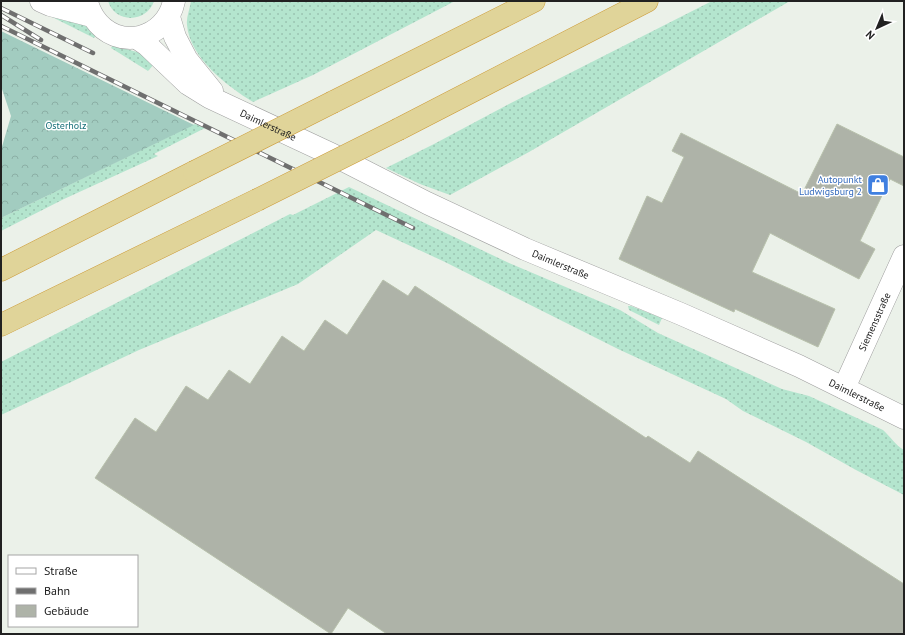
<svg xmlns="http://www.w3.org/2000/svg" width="905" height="635" viewBox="0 0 905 635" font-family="'PT Sans',sans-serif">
<defs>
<pattern id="grass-dots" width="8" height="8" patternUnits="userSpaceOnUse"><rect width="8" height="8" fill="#b4e5ce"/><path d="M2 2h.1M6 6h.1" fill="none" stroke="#9ac4b1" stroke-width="1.8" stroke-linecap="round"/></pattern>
<pattern id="forest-crowns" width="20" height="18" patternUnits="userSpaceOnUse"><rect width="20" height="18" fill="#a2ccc0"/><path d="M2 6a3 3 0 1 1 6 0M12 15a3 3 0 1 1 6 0" fill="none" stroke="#8bafa5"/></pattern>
</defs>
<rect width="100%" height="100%" fill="#ebf1e9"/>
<!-- grass -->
<path fill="url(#grass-dots)" d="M 108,1 L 154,1 C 147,23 115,24 108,1 Z
M 191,1 L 455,1 L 313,75 L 253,102 C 227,86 190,58 187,25 C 186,17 190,9 191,1 Z
M 712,1 L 790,1 L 529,152 L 450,195 L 420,184 L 386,168 L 434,144 L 509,104 Z
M 44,13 L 85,25 L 96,35 L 94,38 Z
M 113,45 L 140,53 L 155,63 L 148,71 L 111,48 Z
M 195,124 L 205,128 L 154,154 L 158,156 L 64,199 L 1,231 L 1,218 Z
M 349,187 L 509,263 L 620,310 L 658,333 L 782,389 L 809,396 L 883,430 C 891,437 895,445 904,450 L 904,495 L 856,470 L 806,442 L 743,411 L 726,399 L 618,349 L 445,262 L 376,230 L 298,284 L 139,350 L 1,415 L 1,362 L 290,214 L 293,215 Z
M 628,306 L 631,306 L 662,318 L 659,325 L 629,310 Z"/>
<!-- forest -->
<path fill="url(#forest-crowns)" d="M 1,31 L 194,125 L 1,218 L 1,150 L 11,116 L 1,86 Z"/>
<!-- building -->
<path fill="#aeb3a8" stroke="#b8c1ac" d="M 837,124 L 904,157 L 904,186 L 890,179 L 860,241 L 875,249 L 859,279 L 770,233 L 752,272 L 835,309 L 818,347 L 735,309 L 734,312 L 619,259 L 647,196 L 662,203 L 684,157 L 672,151 L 681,133 L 802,194 Z
M 383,280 L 408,296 L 415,286 L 646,438 L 648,436 L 690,463 L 698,451 L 904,584 L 904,634 L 387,634 L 348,608 L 331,634 L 95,478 L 135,418 L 156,432 L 186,386 L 208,400 L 229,370 L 250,384 L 282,336 L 304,351 L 325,320 L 347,335 Z"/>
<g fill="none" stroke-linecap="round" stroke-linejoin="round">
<!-- minor casing -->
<g stroke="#9e9e9e" stroke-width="23">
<g id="minor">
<path d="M 41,1 L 50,5 L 92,16"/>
<path d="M 87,1 C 88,7 91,13 94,18 C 117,52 166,40 174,1"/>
<path d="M 169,17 L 175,37 L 187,60 L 212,91"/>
<path id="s1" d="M 137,38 L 147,45 L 188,84 L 209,97 L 333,155 L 427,203 L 525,249 L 681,314 L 799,366 L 904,418"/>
<path id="s2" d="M 844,388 L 904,256"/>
</g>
</g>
<!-- highway casing -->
<g stroke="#cc9b39" stroke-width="23">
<path id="highway" d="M 333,102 L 534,1
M 399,129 L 647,1
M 1,270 L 194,172
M 1,325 L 257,200"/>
</g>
<!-- minor -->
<use href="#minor" stroke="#fff" stroke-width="22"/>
<!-- highway -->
<use href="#highway" stroke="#e0d499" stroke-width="22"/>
<!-- rail casing -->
<g stroke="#6f6f6f" stroke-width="4.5">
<path id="rail" d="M 1,8 L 93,53
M 1,15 L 41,40
M 1,26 L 413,228"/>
</g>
<!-- rail -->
<use href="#rail" stroke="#fff" stroke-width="3" stroke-dasharray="9" stroke-linecap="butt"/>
<!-- highway-bridge casing -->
<g stroke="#cc9b39" stroke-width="23" stroke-linecap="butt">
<path id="highway-bridge" d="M 194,172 L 333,102
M 257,200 L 399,129"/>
</g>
<!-- highway-bridge -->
<use href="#highway-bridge" stroke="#e0d499" stroke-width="22"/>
</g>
<!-- icons -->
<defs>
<g id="shop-square" transform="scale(1.15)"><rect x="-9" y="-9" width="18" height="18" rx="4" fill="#3f7fe0" stroke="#fff"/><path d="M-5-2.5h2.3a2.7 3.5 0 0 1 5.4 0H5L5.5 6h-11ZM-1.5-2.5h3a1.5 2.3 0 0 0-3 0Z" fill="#fff"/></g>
</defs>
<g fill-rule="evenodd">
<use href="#shop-square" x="878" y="185"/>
</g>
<g text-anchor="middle" stroke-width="3" stroke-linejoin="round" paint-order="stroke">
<!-- park labels -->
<g font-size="10" fill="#166f78" stroke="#fff">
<text x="66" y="129">Osterholz</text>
</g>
<!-- street labels -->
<g font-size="10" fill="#212121" stroke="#fff">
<text dy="4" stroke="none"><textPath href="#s1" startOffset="159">Daimlerstraße</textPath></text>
<text dy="4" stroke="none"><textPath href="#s1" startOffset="483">Daimlerstraße</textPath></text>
<text dy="4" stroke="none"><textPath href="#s2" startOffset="73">Siemensstraße</textPath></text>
<text dy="4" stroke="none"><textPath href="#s1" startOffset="807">Daimlerstraße</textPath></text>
</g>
<!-- shop labels -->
<g font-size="10" fill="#366cbe" stroke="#fff" text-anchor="end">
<text x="862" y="183">Autopunkt<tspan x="862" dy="12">Ludwigsburg 2</tspan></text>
</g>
</g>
<!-- border -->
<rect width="905" height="635" fill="none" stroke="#212121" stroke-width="4"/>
<!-- legend -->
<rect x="8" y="555" width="130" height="72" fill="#ffffff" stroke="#a6a6a6"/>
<rect x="16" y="568" width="20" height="6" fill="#ffffff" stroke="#a6a6a6"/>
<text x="44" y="575" font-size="12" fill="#212121">Straße</text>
<rect x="16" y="588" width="20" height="6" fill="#6f6f6f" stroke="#a6a6a6"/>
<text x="44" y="595" font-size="12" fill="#212121">Bahn</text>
<rect x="16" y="605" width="20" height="12" fill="#aeb3a8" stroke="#a6a6a6"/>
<text x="44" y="615" font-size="12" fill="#212121">Gebäude</text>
<!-- north arrow -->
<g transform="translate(877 28) rotate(224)" stroke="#ffffff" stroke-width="3" paint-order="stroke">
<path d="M0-3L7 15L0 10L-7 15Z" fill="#212121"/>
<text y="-6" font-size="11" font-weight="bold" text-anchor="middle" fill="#212121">N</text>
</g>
</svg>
